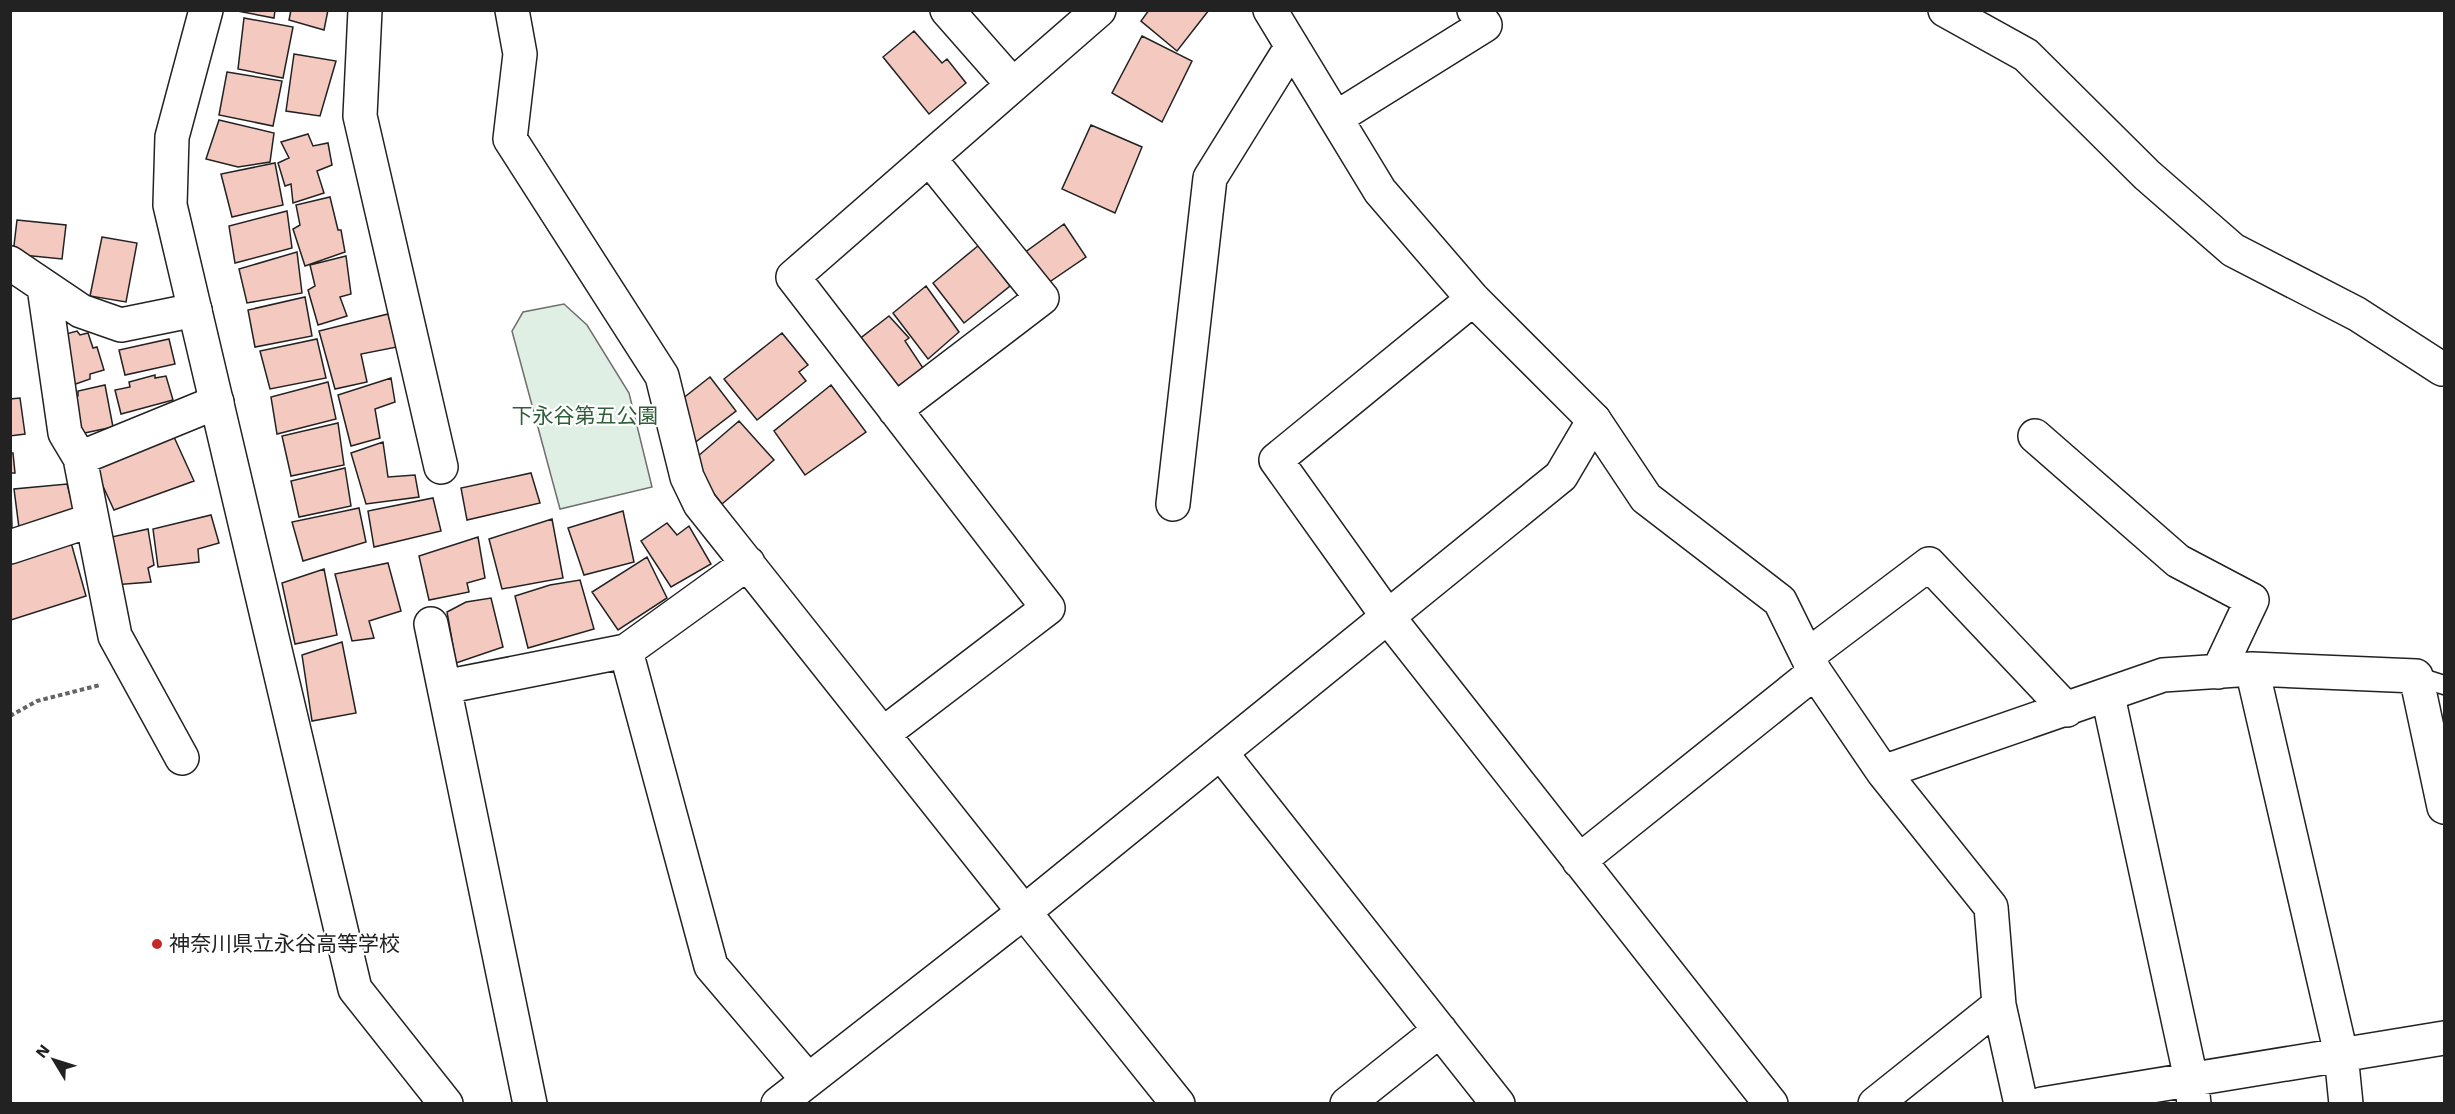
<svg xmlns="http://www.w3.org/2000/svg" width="2455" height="1114" viewBox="0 0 2455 1114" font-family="'Work Sans','Noto Sans JP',sans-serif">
<rect width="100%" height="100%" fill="#fff"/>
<!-- green -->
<path fill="#e0efe3" stroke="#6f6f6f" stroke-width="1.5" d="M 564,304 L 587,325 L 629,393 L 652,487 L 560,509 L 512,331 L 523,312 Z"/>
<!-- building -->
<path fill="#f3c9c0" stroke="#222" stroke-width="1.5" d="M 232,10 L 275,10 L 274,18 Z
M 291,10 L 328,10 L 324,30 L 289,20 Z
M 1149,10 L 1209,10 L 1177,51 L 1141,21 Z
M 244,18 L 293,27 L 283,78 L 238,69 Z
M 914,31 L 942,63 L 947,59 L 966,83 L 929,114 L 883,57 Z
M 1142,36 L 1192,61 L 1162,122 L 1112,93 Z
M 294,54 L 336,61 L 320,116 L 286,111 Z
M 227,72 L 282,81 L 273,126 L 219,115 Z
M 219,120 L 274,133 L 270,162 L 238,167 L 206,159 Z
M 1091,125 L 1142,147 L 1115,213 L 1062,189 Z
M 308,134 L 313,146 L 328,143 L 332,165 L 317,171 L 324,193 L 293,203 L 291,184 L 285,186 L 278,163 L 289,158 L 281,142 Z
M 275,163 L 283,205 L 232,217 L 221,174 Z
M 330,197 L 338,230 L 341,230 L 345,252 L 305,266 L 293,229 L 300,225 L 296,205 Z
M 287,211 L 292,248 L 235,263 L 229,226 Z
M 17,220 L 66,225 L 62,259 L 13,254 Z
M 1064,224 L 1086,257 L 1045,285 L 1024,253 Z
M 102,237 L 137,243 L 126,302 L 90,296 Z
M 979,245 L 1010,286 L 964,323 L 933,283 Z
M 297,252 L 302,293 L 247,303 L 239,269 Z
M 346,256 L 351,294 L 340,297 L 347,316 L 318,325 L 308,290 L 315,286 L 310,265 Z
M 926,286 L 959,332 L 928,359 L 893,313 Z
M 305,297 L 312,336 L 255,347 L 248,310 Z
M 388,314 L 397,347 L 361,354 L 367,382 L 335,389 L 319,331 Z
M 889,316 L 909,338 L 905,341 L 923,368 L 891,394 L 853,344 Z
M 77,331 L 80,335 L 88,333 L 93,348 L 97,347 L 104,370 L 90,374 L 90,379 L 70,386 L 55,337 Z
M 782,333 L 808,365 L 799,372 L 806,381 L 757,420 L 724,379 Z
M 169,339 L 175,364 L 125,375 L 119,350 Z
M 317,339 L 326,378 L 270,389 L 260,351 Z
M 155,375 L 155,378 L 166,376 L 173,400 L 121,414 L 115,390 L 130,387 L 129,382 Z
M 710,377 L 736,411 L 693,444 L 677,403 Z
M 391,378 L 395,402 L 375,409 L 380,438 L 351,446 L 338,395 Z
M 328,382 L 336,419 L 277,434 L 271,397 Z
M 105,385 L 113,427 L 75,435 L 67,399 L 78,396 L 78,391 Z
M 831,385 L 866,432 L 805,475 L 774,431 Z
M 20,398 L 25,434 L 10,436 L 10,399 Z
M 739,421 L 774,460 L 722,504 L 690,463 Z
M 338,423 L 344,465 L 291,476 L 282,436 Z
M 174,437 L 194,481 L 114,510 L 95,469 Z
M 383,442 L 388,477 L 415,475 L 419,497 L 366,504 L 351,453 Z
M 10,453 L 13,453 L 15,473 L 10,473 Z
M 345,468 L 351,506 L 299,517 L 291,481 Z
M 531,473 L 540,503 L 467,520 L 461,488 Z
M 67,484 L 74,510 L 19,528 L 14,489 Z
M 11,491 L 12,528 L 10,528 L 10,491 Z
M 433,498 L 441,531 L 374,547 L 368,511 Z
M 359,508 L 366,542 L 303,561 L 292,522 Z
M 623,511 L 634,562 L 584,575 L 568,528 Z
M 211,515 L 219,543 L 198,549 L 199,562 L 158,567 L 153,529 Z
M 552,519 L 563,578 L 502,589 L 489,539 Z
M 667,523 L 677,535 L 689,526 L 711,564 L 671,587 L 641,541 Z
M 148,529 L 154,565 L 148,568 L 151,582 L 113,585 L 107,538 Z
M 478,537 L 485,578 L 467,583 L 469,592 L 429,600 L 419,556 Z
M 70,539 L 86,596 L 11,620 L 10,560 Z
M 647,557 L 667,598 L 618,630 L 592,592 Z
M 388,563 L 401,611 L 369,621 L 374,638 L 352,641 L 335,574 Z
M 324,569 L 337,635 L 295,644 L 282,583 Z
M 580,580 L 594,629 L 528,648 L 515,596 L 550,585 Z
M 491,598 L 503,647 L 456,663 L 447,612 L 466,602 Z
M 342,642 L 356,713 L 312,721 L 302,655 Z"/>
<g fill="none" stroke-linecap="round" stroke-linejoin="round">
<!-- service casing -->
<g stroke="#222" stroke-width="21">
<path id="service" d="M 2416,676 L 2444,685"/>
</g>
<!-- minor casing -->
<g stroke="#222" stroke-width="36">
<path id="minor" d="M 365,10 L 360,116 L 441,467
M 512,10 L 520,54 L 510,139 L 662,376 L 687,477 L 700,504 L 1024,912
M 947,10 L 1013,85
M 1270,10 L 1380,191 L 1473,299 L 1594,420 L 1646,498 L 1780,601 L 1815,672 L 1883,772 L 1991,907 L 1999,1005 L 2021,1104
M 1336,118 L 1485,25 L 1474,10
M 10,263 L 81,311 L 121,325 L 195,310
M 44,287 L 65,433 L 80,458
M 1473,299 L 1276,460 L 1388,617 L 1771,1104
M 895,410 L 1042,298 L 929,158
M 2035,436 L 2178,561 L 2252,600 L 2218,672
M 1173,504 L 1210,178 L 1292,46
M 10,547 L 92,520
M 431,624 L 530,1104
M 626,651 L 711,966 L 808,1080
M 1807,656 L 1929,564 L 2067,710
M 2252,669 L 2341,1054 L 2346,1104
M 444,687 L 626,651 L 748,563
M 2108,696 L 2191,1079 L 2194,1104
M 883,734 L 1048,608 L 793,277 L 1099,10
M 1221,753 L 1498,1104
M 182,758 L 115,636 L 80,458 L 217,402
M 1883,772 L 2163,675 L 2252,669 L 2416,676 L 2444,807
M 1579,861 L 1815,672
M 1347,1104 L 1440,1030
M 1875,1104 L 1999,1005
M 2042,1104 L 2444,1038"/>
</g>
<!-- tertiary casing -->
<g stroke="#222" stroke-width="36">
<path id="tertiary" d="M 206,10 L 172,137 L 170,205 L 355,989 L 446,1104
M 1945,10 L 2026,55 L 2147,175 L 2233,250 L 2357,314 L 2442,369
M 1024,912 L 1178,1104
M 778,1104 L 1024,912 L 1561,476 L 1594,420"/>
</g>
<!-- path -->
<path stroke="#646464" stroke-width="4" stroke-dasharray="4.5 3" stroke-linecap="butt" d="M 10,716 L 37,701 L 100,685"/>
<!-- service -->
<use href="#service" stroke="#fff" stroke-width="18"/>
<!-- minor -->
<use href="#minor" stroke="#fff" stroke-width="33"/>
<!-- tertiary -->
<use href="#tertiary" stroke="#fff" stroke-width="33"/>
</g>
<!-- markers -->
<circle fill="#c62828" stroke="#fff" stroke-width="2" cx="157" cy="944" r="6"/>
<g text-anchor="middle" stroke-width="4.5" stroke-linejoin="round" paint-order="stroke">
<!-- park labels -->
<g font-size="21" fill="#2f5e38" stroke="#fff">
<text x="585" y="423">下永谷第五公園</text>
</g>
<!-- poi labels -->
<g font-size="21" fill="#222" stroke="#fff" text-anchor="start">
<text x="169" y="951">神奈川県立永谷高等学校</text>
</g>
</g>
<!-- border -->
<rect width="2455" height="1114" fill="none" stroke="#222222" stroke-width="24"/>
<!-- north arrow -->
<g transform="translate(54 1060) rotate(308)" stroke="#ffffff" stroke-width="4.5" paint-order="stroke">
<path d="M0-4.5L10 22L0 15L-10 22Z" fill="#222222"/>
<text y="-9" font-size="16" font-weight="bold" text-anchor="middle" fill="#222222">N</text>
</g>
</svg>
